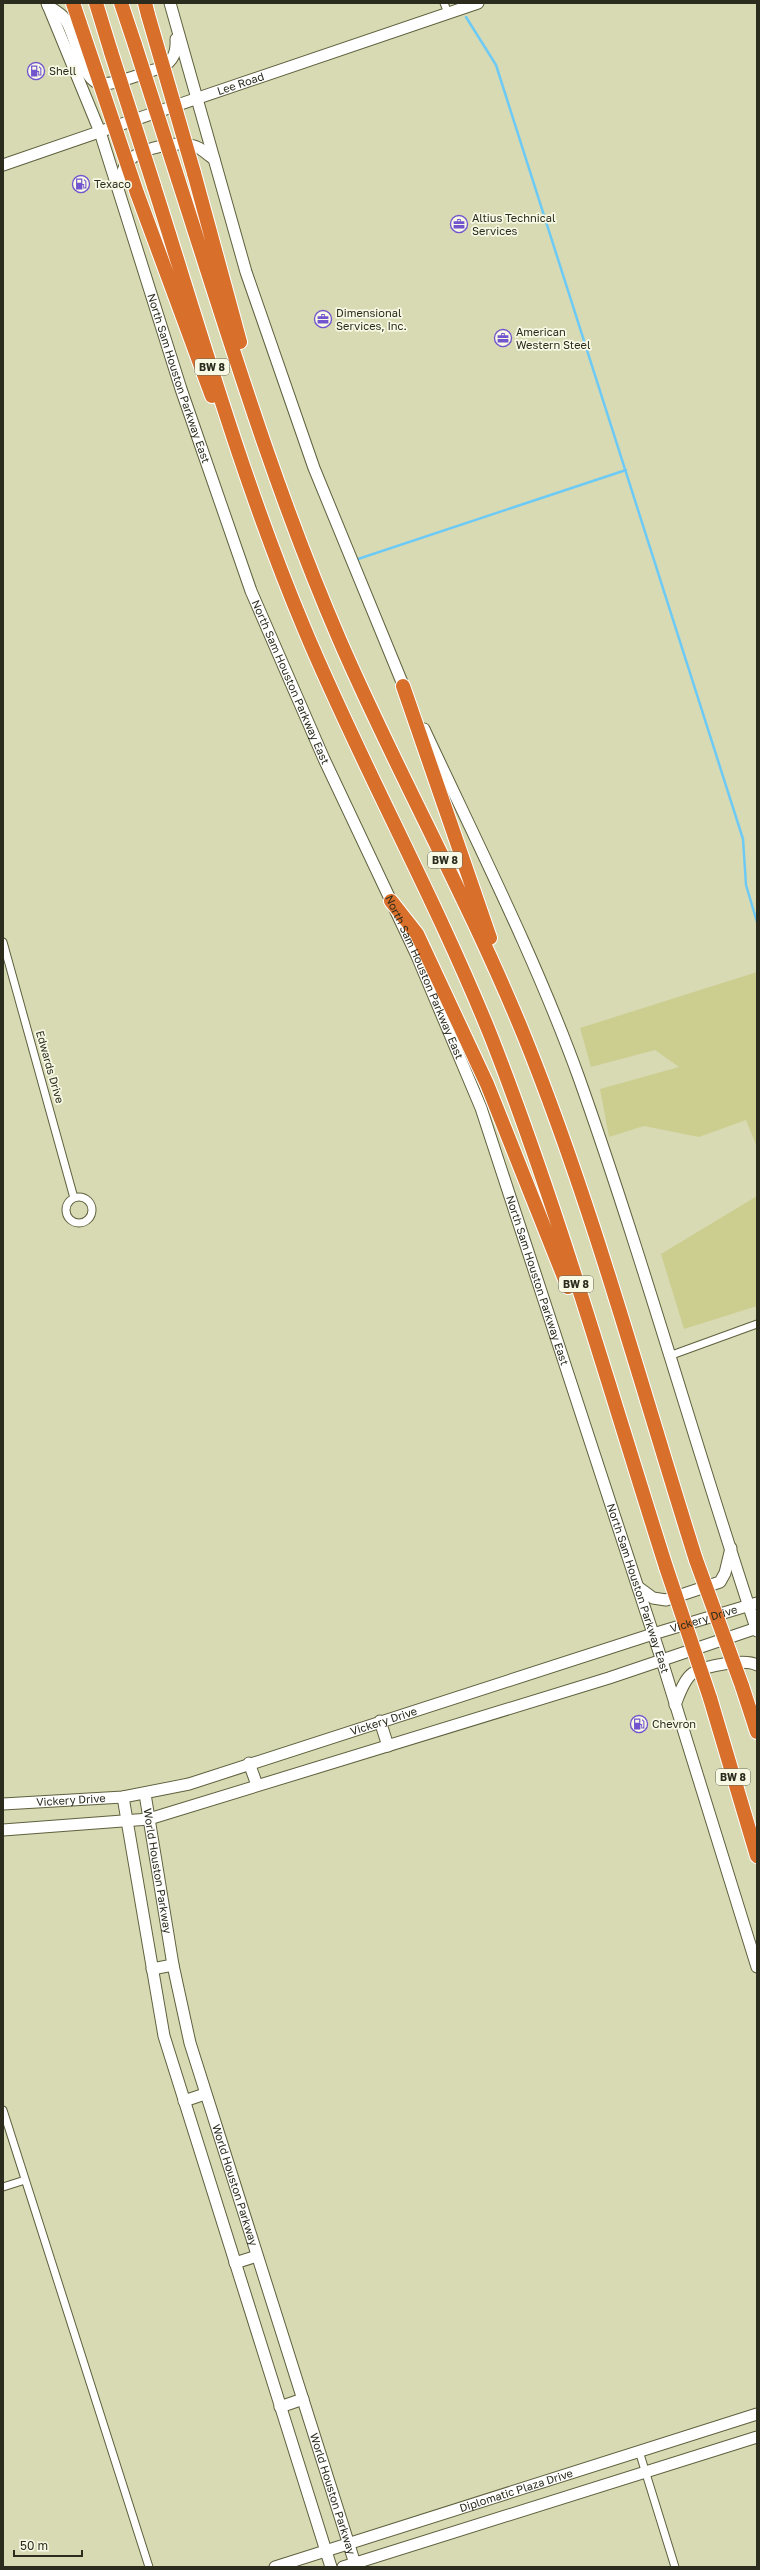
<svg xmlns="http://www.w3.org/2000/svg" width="760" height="2570" viewBox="0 0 760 2570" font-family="'Golos Text',sans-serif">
<rect width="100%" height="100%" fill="#d8dab3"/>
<!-- green -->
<path fill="#ccce90" d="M 757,972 L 757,1147 L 746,1120 L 699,1137 L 644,1126 L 609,1137 L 600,1089 L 679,1067 L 655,1050 L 591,1067 L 580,1028 Z
M 757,1196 L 757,1306 L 684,1329 L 661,1254 Z"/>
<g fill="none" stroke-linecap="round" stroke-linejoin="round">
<!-- stream -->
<path stroke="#6dcaf5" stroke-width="2.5" d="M 466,17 L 496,65 L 743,839 L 746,885 L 757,922
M 358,559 L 626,470"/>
<!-- street casing -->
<g stroke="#5f603e" stroke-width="9">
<path id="street" d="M 444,3 L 448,13
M 3,942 L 74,1198
M66 1210a13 13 0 1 1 26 0a13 13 0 1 1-26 0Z
M 669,1356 L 757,1324
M 3,2110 L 149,2567
M 3,2187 L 25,2180
M 639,2451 L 675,2567"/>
</g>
<!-- secondary casing -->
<g stroke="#5f603e" stroke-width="13">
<g id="secondary">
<path id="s1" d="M 47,3 L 100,132 L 181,389 L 251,591 L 324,759 L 417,956 L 481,1108 L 662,1661 L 757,1967"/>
<path d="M 170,3 L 246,272 L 314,468 L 406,692"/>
<path d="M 48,6 C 53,9 62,14 65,19 C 76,34 80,77 98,83 C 111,87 143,73 157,69 C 172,64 177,54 176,39"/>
<path id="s2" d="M 3,165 C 161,110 320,57 478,3"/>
<path d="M 119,187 C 121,179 122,168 128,161 C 144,147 180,139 199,148 C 204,151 209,156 214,159"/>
<path d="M 424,729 C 478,845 536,959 579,1078 C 644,1261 696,1448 757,1631"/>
<path d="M 638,1587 L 653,1598 L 666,1600 L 720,1582 L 725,1573 L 731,1548"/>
<path d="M 675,1705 C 679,1695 684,1679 693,1673 C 705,1666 745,1658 757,1665"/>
<path d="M 380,1721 L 388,1746"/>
<path d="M 249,1763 L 257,1785"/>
<path id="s3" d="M 145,1794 L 173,1965 L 190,2043 L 356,2567"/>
<path d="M 123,1797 L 164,2036 L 331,2567"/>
<path id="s4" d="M 3,1804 L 123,1797 L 189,1784 L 653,1634 L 757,1603"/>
<path d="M 3,1830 L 149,1819 L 609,1678 L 757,1628"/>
<path d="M 152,1969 L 173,1965"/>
<path d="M 184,2101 L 205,2094"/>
<path d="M 235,2263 L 257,2256"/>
<path d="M 280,2407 L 303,2399"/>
<path id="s5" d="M 275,2567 L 757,2414"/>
<path d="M 343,2567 L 757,2437"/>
</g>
</g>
<!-- highway casing -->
<g stroke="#fff" stroke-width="16">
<path id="highway" d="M 73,3 L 80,24
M 96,3 L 111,52
M 121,3 L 135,45
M 145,3 L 148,15
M 194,173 L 240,342
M 178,179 C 228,334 275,491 340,641 C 398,775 470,902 525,1038 C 593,1207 641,1386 696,1560
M 154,186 C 201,334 244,485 304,628 C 362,767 436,899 492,1039 C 559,1211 610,1391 666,1567
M 137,193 L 212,396
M 403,686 L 490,938
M 391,901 L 417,934 L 487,1084 L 568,1287
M 742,1686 L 757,1732
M 710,1698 L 757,1856"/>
</g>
<!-- street -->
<use href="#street" stroke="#fff" stroke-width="7"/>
<!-- secondary -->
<use href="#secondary" stroke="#fff" stroke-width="11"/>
<!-- highway -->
<use href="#highway" stroke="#d86f2a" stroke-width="14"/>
<!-- highway-bridge casing -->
<g stroke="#fff" stroke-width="16" stroke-linecap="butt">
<path id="highway-bridge" d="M 148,15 L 194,173
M 80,24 L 137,193
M 135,45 L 178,179
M 111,52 L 154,186
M 696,1560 L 742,1686
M 666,1567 L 710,1698"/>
</g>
<!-- highway-bridge -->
<use href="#highway-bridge" stroke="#d86f2a" stroke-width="14"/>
</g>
<!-- icons -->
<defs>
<g id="fuel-ring" transform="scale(0.9)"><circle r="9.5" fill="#f8f9e5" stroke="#7154ce" stroke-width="1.5"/><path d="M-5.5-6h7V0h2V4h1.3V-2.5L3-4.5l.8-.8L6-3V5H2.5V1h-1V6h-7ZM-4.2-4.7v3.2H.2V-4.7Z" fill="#7154ce"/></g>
<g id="office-ring" transform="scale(0.9)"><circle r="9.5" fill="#f8f9e5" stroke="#7154ce" stroke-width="1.5"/><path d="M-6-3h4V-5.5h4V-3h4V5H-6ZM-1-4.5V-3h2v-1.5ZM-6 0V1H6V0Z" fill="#7154ce"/></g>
</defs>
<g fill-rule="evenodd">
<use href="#fuel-ring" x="36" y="71"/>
<use href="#fuel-ring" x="81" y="184"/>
<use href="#office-ring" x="459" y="224"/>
<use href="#office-ring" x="323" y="319"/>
<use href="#office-ring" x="503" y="338"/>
<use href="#fuel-ring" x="639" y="1724"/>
</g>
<g text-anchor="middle" stroke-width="3.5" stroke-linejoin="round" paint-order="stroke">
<!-- shield labels -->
<g fill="#f8f9e5" stroke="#686a59" stroke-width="1">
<rect x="195" y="359" width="34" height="16" rx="3"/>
<rect x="428" y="852" width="34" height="16" rx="3"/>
<rect x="559" y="1276" width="34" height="16" rx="3"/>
<rect x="716" y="1769" width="34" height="16" rx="3"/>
</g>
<g font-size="10" font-weight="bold" fill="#2b2c1d">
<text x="212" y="371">BW 8</text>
<text x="445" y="864">BW 8</text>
<text x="576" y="1288">BW 8</text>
<text x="733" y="1781">BW 8</text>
</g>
<!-- poi labels -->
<g font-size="11" fill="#2b2c1d" stroke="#f8f9e5" text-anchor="start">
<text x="49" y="75">Shell</text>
<text x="94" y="188">Texaco</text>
<text x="472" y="222">Altius Technical<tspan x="472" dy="13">Services</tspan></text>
<text x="336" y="317">Dimensional<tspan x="336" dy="13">Services, Inc.</tspan></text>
<text x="516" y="336">American<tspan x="516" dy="13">Western Steel</tspan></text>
<text x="652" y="1728">Chevron</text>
</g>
<!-- street labels -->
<g font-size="11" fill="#2b2c1d" stroke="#f8f9e5">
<text dy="4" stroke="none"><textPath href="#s2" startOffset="251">Lee Road</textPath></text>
<text dy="4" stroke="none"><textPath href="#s1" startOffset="398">North Sam Houston Parkway East</textPath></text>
<text dy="4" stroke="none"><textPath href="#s1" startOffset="722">North Sam Houston Parkway East</textPath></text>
<text dy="4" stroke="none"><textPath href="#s1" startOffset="1046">North Sam Houston Parkway East</textPath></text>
<text transform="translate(50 1067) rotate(74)" y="4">Edwards Drive</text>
<text dy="4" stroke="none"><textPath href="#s1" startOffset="1370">North Sam Houston Parkway East</textPath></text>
<text dy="4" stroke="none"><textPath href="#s1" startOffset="1694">North Sam Houston Parkway East</textPath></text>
<text dy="4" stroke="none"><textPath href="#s4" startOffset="728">Vickery Drive</textPath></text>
<text dy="4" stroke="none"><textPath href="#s4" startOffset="392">Vickery Drive</textPath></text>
<text dy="4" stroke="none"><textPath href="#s4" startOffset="68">Vickery Drive</textPath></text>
<text dy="4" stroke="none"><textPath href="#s3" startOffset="78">World Houston Parkway</textPath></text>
<text dy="4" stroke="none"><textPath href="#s3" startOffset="402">World Houston Parkway</textPath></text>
<text dy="4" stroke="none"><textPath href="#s5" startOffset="253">Diplomatic Plaza Drive</textPath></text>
<text dy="4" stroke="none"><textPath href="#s3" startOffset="726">World Houston Parkway</textPath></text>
</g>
</g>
<!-- border -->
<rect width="760" height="2570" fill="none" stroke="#2b2c1d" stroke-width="8"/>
<!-- scale -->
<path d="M14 2550v6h68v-6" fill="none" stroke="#2b2c1d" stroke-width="2"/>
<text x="20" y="2550" font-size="12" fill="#2b2c1d" stroke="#f8f9e5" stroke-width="3" paint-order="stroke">50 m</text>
</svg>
